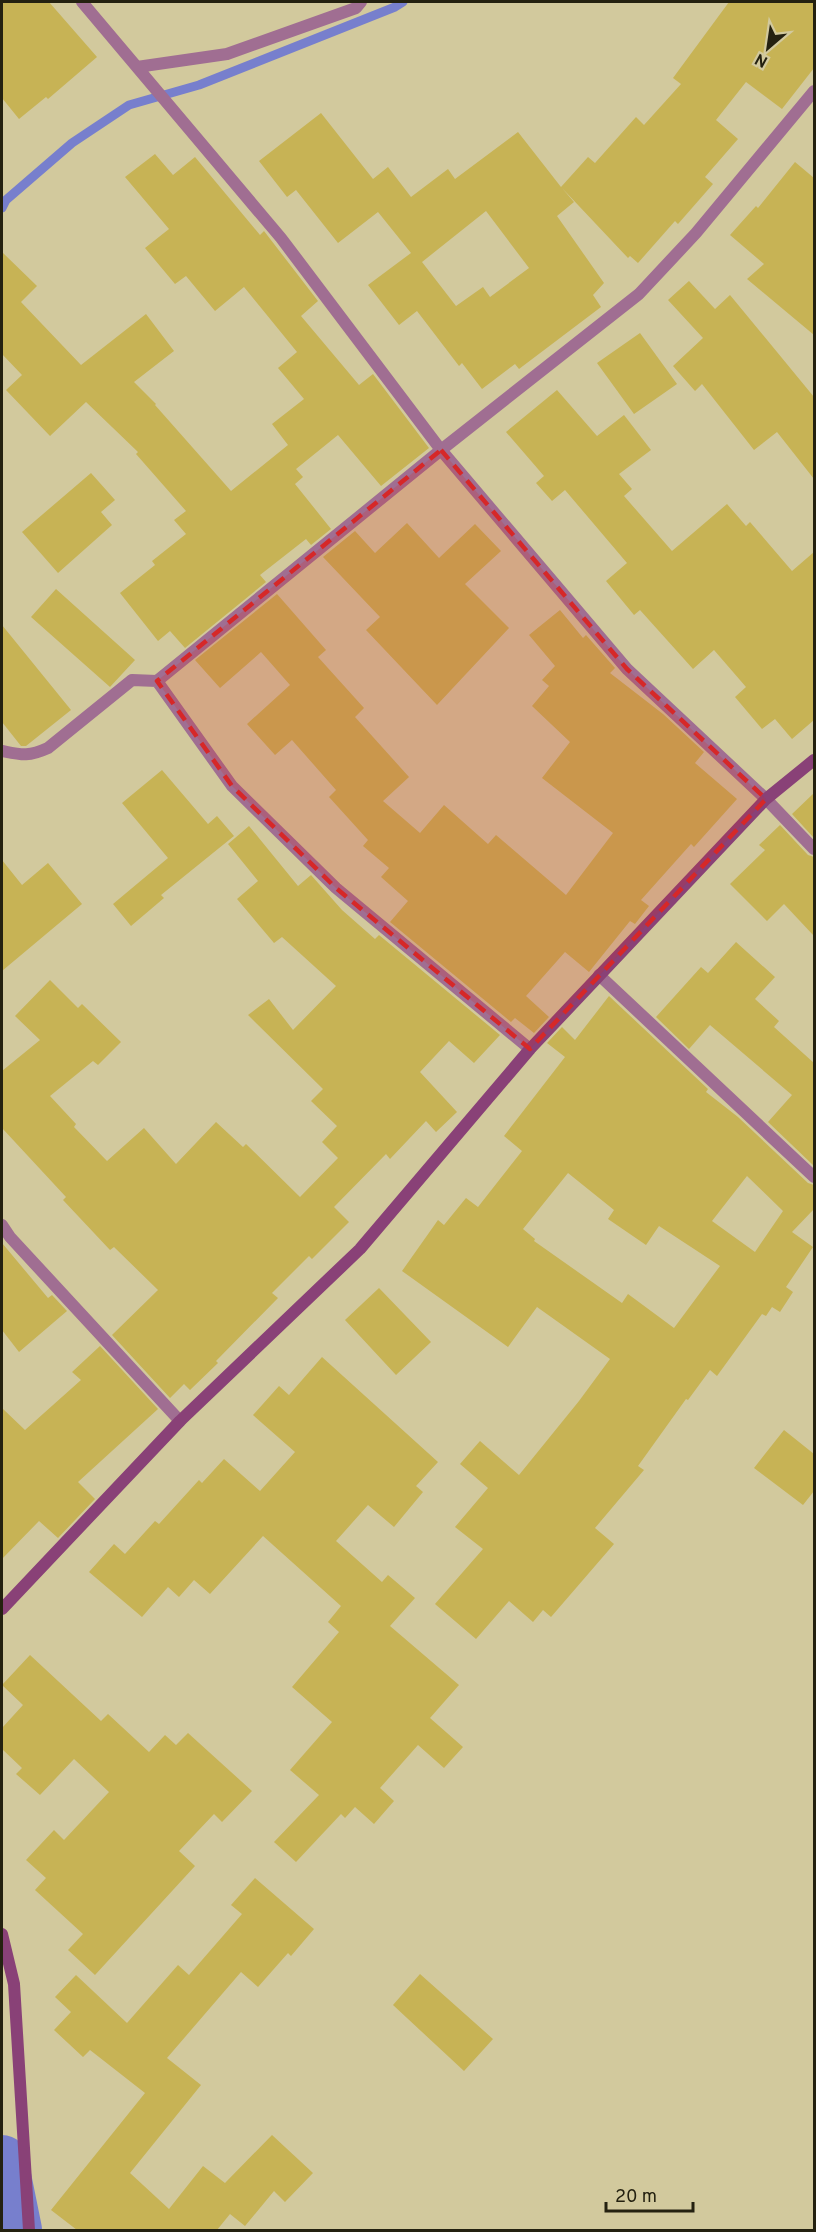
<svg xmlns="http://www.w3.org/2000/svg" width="816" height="2232" viewBox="0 0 816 2232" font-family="Overpass,sans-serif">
<rect width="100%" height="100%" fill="#d2c99d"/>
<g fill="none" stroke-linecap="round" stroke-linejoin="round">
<!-- stream -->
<path stroke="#777fcd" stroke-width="9" d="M 2,208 L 6,200 L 72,143 L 129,105 L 199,85 L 395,7 L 403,2"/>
<!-- river -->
<path stroke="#777fcd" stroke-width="52" d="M 2,2161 L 16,2230"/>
</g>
<!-- building -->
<path fill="#c7b355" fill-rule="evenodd" d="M 2,2 L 49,2 L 97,57 L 48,99 L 46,97 L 19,119 L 2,98 Z
M 729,2 L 814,2 L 814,68 L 782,109 L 746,82 L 716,120 L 738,139 L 705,177 L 713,184 L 678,224 L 675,221 L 638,263 L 630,256 L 628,258 L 562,188 L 574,202 L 557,216 L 604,283 L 593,295 L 601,307 L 519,369 L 515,364 L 482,389 L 462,363 L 459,366 L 417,311 L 399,325 L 368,285 L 411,253 L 378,212 L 338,243 L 296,190 L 287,197 L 259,161 L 321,113 L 373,179 L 388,167 L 411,197 L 448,169 L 455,179 L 518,132 L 561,187 L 588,157 L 595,163 L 636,117 L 644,125 L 681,84 L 673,78 ZM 486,211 L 529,268 L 490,297 L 483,287 L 456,306 L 422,262 Z
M 155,154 L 173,175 L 195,157 L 260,235 L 264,231 L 318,301 L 301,316 L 359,385 L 373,374 L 429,448 L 381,486 L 338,435 L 296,469 L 303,477 L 295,484 L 331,529 L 311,545 L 306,539 L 260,575 L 266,582 L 185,648 L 170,631 L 158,641 L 120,593 L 155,565 L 152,561 L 186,534 L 174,520 L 186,511 L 136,454 L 138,452 L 86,402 L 50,436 L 6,390 L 22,375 L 2,354 L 2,252 L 37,286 L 21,302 L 81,365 L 146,314 L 174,351 L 134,382 L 156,404 L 155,405 L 231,491 L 288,445 L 272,424 L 304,399 L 278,368 L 297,352 L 244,287 L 215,311 L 186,276 L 175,284 L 145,248 L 169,229 L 125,177 Z
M 795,162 L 814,178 L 814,335 L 747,279 L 764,264 L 730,235 L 756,206 L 758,208 Z
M 689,281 L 715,309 L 730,295 L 814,397 L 814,479 L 777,432 L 754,450 L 702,384 L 695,391 L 673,366 L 703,338 L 668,300 Z
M 640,333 L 677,384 L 634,414 L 597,363 Z
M 557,390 L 597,436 L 624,415 L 651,450 L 619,474 L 632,489 L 624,496 L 672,551 L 727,504 L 746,526 L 750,522 L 792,571 L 814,552 L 814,720 L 792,739 L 775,719 L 762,729 L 735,697 L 746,687 L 714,650 L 693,669 L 640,610 L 634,615 L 606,581 L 627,563 L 565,490 L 552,501 L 536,483 L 544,476 L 506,432 Z
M 91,473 L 115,500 L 101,512 L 112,525 L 58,573 L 22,532 Z
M 407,523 L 439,558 L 475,524 L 501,551 L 465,584 L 509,628 L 437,705 L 366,630 L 380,617 L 323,557 L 355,531 L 375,553 Z
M 56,589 L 135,660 L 110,687 L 31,617 Z
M 277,594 L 326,650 L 318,657 L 364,708 L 355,717 L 409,777 L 383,801 L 420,833 L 444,805 L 488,844 L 496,835 L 566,895 L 613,833 L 542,778 L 570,742 L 532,706 L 549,686 L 542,680 L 555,666 L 529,635 L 560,610 L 583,638 L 586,635 L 615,668 L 610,673 L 663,714 L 704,752 L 695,763 L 737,799 L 694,847 L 691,844 L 641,900 L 649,906 L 635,924 L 630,921 L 589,972 L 565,952 L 526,996 L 549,1017 L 534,1033 L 515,1018 L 511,1022 L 390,922 L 408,901 L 381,877 L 389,868 L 363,846 L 368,840 L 329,797 L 336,790 L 292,740 L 275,755 L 247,724 L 290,685 L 261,652 L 220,688 L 195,660 Z
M 2,625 L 71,710 L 26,746 L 21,746 L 2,722 Z
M 162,770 L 208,824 L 217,816 L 234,836 L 161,895 L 164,898 L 131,926 L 113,904 L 168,858 L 122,803 Z
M 814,793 L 814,838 L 792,814 Z
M 780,825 L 808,855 L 814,857 L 814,936 L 784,904 L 767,921 L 730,884 L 765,850 L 759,845 Z
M 249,826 L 298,886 L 311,875 L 342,910 L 375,939 L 379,935 L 500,1035 L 474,1063 L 449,1041 L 420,1072 L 457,1112 L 436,1132 L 426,1121 L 390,1159 L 386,1154 L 334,1207 L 349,1222 L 312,1259 L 309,1256 L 272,1293 L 278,1298 L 216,1361 L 218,1363 L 190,1390 L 184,1384 L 170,1398 L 112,1335 L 158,1290 L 114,1247 L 110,1250 L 63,1200 L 66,1197 L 2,1128 L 2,1071 L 40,1040 L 15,1016 L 50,980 L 78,1008 L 82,1004 L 121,1042 L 98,1065 L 93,1061 L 50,1096 L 76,1124 L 74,1127 L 107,1161 L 144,1128 L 176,1164 L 216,1122 L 243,1147 L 246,1144 L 300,1197 L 338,1158 L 322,1142 L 337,1126 L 311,1101 L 323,1089 L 248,1015 L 269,999 L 293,1030 L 336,986 L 282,937 L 274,943 L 237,899 L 258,881 L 228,844 Z
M 2,860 L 22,885 L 48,863 L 82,904 L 2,971 Z
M 736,942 L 775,977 L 755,999 L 779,1021 L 774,1027 L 814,1063 L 814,1166 L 768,1122 L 792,1095 L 710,1025 L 689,1049 L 656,1017 L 701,967 L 708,973 Z
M 609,996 L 708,1089 L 706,1092 L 738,1117 L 808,1183 L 814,1185 L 814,1209 L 792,1232 L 813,1247 L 786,1287 L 793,1292 L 780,1312 L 772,1307 L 766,1316 L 762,1314 L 717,1376 L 710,1370 L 688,1400 L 686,1399 L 638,1466 L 644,1470 L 595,1528 L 614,1544 L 551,1617 L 543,1610 L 533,1622 L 509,1601 L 476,1639 L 435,1604 L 483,1549 L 455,1527 L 488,1488 L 460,1464 L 480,1441 L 519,1475 L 579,1401 L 610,1359 L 537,1307 L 508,1347 L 402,1271 L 438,1220 L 444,1225 L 466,1198 L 478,1207 L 522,1151 L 504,1136 L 565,1057 L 547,1043 L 562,1027 L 575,1040 ZM 568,1173 L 614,1210 L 608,1219 L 646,1245 L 659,1226 L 720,1266 L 674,1328 L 628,1294 L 622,1303 L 534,1241 L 535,1239 L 523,1229 ZM 747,1176 L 783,1211 L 755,1252 L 712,1221 Z
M 2,1243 L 48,1298 L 52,1295 L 67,1311 L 19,1352 L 2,1330 Z
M 379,1288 L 431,1342 L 396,1375 L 345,1320 Z
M 100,1346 L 158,1409 L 78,1482 L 95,1499 L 58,1538 L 39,1521 L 2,1559 L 2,1408 L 25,1430 L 81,1380 L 72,1372 Z
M 322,1357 L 438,1462 L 416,1486 L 423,1492 L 394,1527 L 368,1505 L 336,1541 L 382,1582 L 388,1575 L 415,1598 L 390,1626 L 459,1685 L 430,1718 L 463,1747 L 444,1768 L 418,1745 L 380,1788 L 394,1801 L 374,1824 L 355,1807 L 345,1818 L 341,1814 L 296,1862 L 274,1842 L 319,1795 L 290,1770 L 332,1722 L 292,1687 L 339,1632 L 328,1622 L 341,1606 L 263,1536 L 210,1594 L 194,1580 L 179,1597 L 168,1587 L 142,1617 L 89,1572 L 114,1544 L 125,1554 L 155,1521 L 159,1524 L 199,1480 L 202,1483 L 224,1459 L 260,1491 L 295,1452 L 253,1415 L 279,1386 L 289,1395 Z
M 784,1430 L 814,1454 L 814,1491 L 803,1505 L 754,1468 Z
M 30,1655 L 101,1721 L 108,1714 L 149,1752 L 165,1735 L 176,1745 L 188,1733 L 252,1791 L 222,1822 L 214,1814 L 179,1851 L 195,1866 L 95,1975 L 68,1950 L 83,1934 L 35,1890 L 46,1878 L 26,1860 L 54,1830 L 64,1840 L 109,1792 L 74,1759 L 40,1795 L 16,1774 L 22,1768 L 2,1749 L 2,1728 L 23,1705 L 2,1685 Z
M 255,1878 L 314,1929 L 291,1956 L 288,1953 L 258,1987 L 241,1972 L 167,2058 L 201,2085 L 130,2173 L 169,2209 L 203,2166 L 225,2183 L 272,2135 L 313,2173 L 285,2202 L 274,2191 L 245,2226 L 230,2214 L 217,2230 L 77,2230 L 51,2210 L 145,2093 L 90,2050 L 83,2057 L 54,2030 L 71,2012 L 55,1997 L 76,1975 L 127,2023 L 178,1965 L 189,1975 L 242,1914 L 231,1905 Z
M 420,1974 L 493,2039 L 464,2071 L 393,2005 Z"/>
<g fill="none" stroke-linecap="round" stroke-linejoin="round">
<!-- street -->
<path stroke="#a06e92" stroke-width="12" d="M 82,2 L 281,238 L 441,450 L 627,669 L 766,799 L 814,849
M 137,67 L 227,54 L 356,8 L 361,2
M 157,681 L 232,786 L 336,888 L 530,1049
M 2,751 C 22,755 28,757 48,748 L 132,680 L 157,681 L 441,450 L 639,294 L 696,233 L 814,91
M 599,975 L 814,1177
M 2,1225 L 10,1237 L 180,1421"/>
<!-- secondary -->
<path stroke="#894177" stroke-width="12" d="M 2,1609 L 180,1421 L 360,1249 L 530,1049 L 766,799 L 814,760
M 2,1934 L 14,1984 L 29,2230"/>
</g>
<!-- marked area -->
<path fill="#d62828" fill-opacity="0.2" stroke="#d62828" stroke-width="4.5" stroke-dasharray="12 8" stroke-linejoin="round" d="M 441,450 L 627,669 L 766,799 L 530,1049 L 336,888 L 232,786 L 157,681 Z"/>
<!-- border -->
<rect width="816" height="2232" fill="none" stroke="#242110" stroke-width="6"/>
<!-- north arrow -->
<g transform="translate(768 48) rotate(209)" stroke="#d2c99d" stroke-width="4.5" paint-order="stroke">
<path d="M0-4.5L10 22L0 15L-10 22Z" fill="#242110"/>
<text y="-9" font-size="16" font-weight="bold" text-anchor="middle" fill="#242110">N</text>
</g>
<!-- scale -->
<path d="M606 2202v9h87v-9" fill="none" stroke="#242110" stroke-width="3"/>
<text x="615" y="2202" font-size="18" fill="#242110" stroke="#d2c99d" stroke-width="4.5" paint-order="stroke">20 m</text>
</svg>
